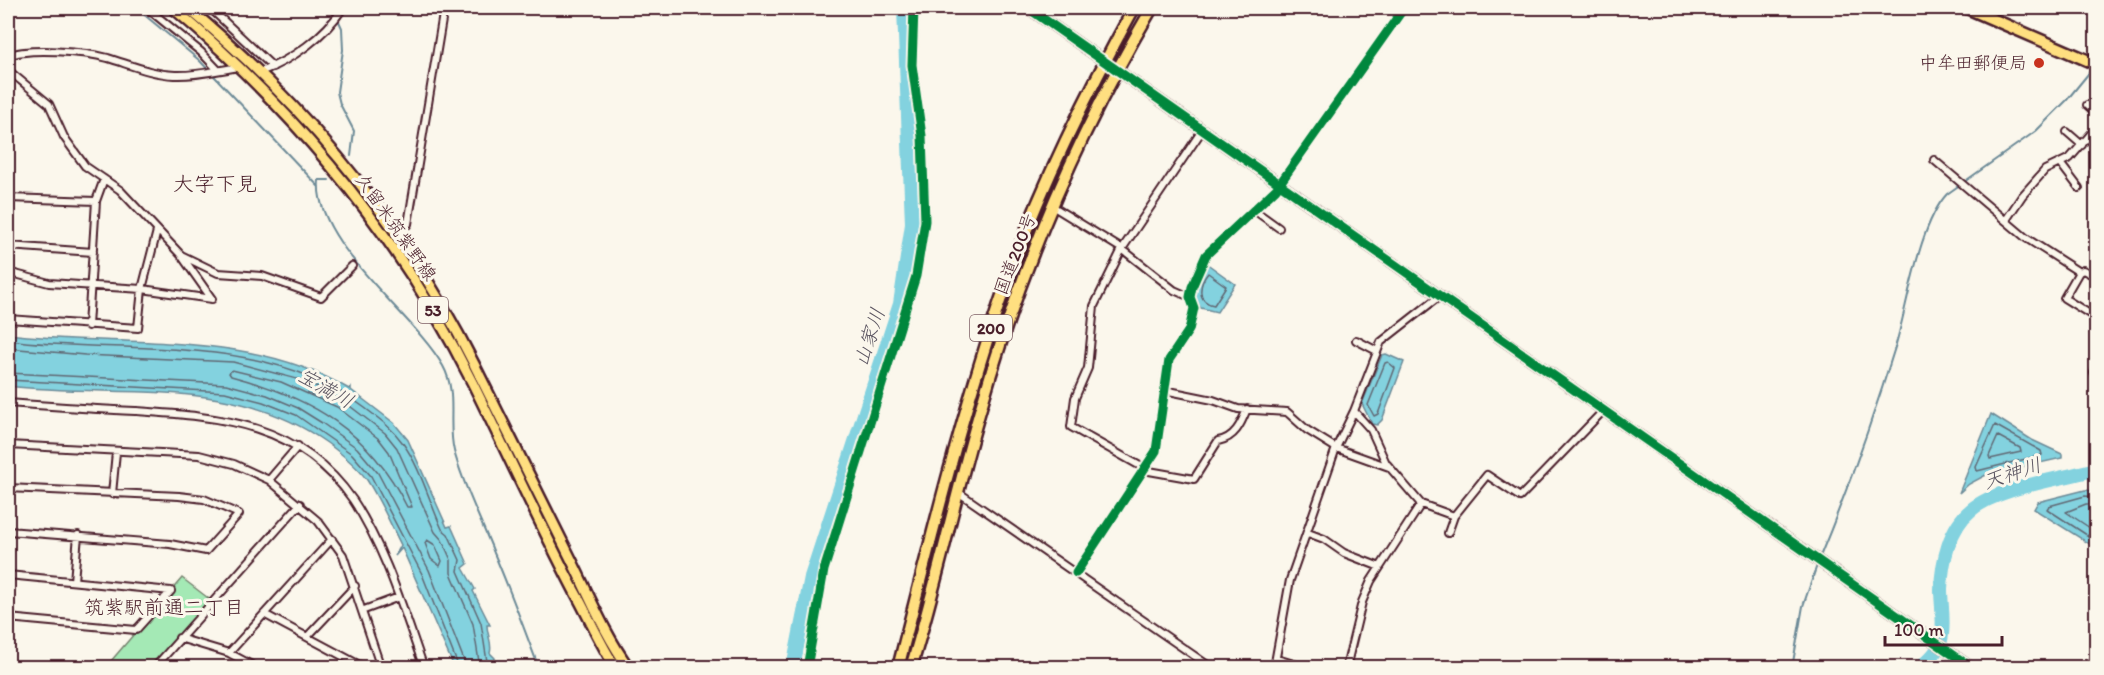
<svg xmlns="http://www.w3.org/2000/svg" width="2104" height="675" viewBox="0 0 2104 675" font-family="Itim,'Klee One',sans-serif">
<rect width="100%" height="100%" fill="#fbf7ec"/>
<filter id="ink" filterUnits="userSpaceOnUse"><feTurbulence type="fractalNoise" baseFrequency=".0167" numOctaves="2"/><feDisplacementMap in="SourceGraphic" scale="12" xChannelSelector="R" yChannelSelector="G"/><feConvolveMatrix kernelMatrix="1 2 1 2 8 2 1 2 1" color-interpolation-filters="sRGB"/></filter>
<g filter="url(#ink)">
<!-- green -->
<path fill="#a4e9b5" stroke="#778470" stroke-width="1.5" d="M 182,578 L 212,601 L 154,667 L 105,668 Z"/>
<!-- water -->
<path fill="#83d2df" stroke="#6c8a97" stroke-width="1.5" d="M 1206,263 L 1235,284 L 1217,312 L 1201,308 C 1189,294 1199,278 1206,263 Z
M 8,334 C 122,348 246,328 349,389 L 351,387 L 351,390 L 394,423 L 408,440 L 447,527 L 451,526 L 468,564 L 463,568 L 475,589 L 473,591 L 490,625 L 487,625 C 487,635 493,644 490,653 L 495,658 L 493,667 L 491,664 L 488,667 L 465,667 L 462,663 L 464,667 L 457,665 L 457,667 L 454,667 L 402,548 L 395,556 L 401,545 C 390,523 380,500 367,480 C 356,465 342,454 327,443 C 231,374 118,399 8,386 Z
M 1386,354 L 1404,362 L 1382,420 L 1377,425 L 1372,424 L 1362,404 L 1382,355 Z
M 1991,414 L 2032,440 L 2062,454 L 2062,458 L 1986,475 L 1969,484 L 1959,493 Z
M 2085,490 L 2096,491 L 2096,548 L 2034,509 L 2038,502 Z"/>
<g fill="none" stroke-linecap="round" stroke-linejoin="round">
<!-- shore -->
<path stroke="#616773" stroke-width="1.5" d="M 1208,273 L 1226,286 L 1214,305 C 1196,302 1199,284 1208,273 Z
M 8,340 C 128,356 262,330 365,408 C 378,418 391,427 402,442 C 420,466 429,501 442,529 L 448,534 L 460,560 L 458,571 L 481,623 L 488,668
M 8,348 L 85,355 L 233,362 L 308,382 L 342,400 L 385,433 L 397,448 L 435,532 L 442,540 L 451,560 L 451,573 L 473,624 L 480,668
M 1388,362 L 1395,368 L 1378,414 L 1374,416 L 1368,405 L 1385,363 Z
M 232,370 L 281,382 L 337,407 L 379,439 L 389,452 L 412,507 L 407,507 C 370,431 310,397 231,376 L 229,373 Z
M 8,373 L 226,384 L 267,395 L 298,408 L 322,423 L 357,448 L 378,473 L 429,570 L 467,668
M 8,380 L 225,392 L 263,402 L 296,415 L 352,454 L 371,476 L 422,574 L 459,668
M 1995,425 L 2041,451 L 2042,455 L 1977,471 L 1976,467 Z
M 1998,436 L 2020,448 L 2021,452 L 1990,459 L 1989,456 Z
M 2096,497 L 2085,496 L 2049,506 L 2047,509 L 2096,541
M 2096,504 L 2086,504 L 2066,512 L 2096,532
M 427,540 L 435,545 L 442,561 L 440,566 L 431,559 L 425,543 Z"/>
<!-- stream -->
<path stroke="#6c8a97" stroke-width="2" d="M 136,8 L 199,60 L 319,187
M 333,8 L 342,28 L 343,50 L 337,92 L 340,104 L 354,131 L 351,156
M 329,180 L 319,180 C 313,243 414,314 443,366 C 458,393 447,423 454,451 C 463,485 481,520 494,553 C 510,590 524,629 539,668
M 1819,559 C 1848,489 1874,416 1896,344 C 1908,303 1919,224 1947,194 L 2036,131 L 2066,101 L 2093,68
M 1792,668 L 1803,606 L 1817,565"/>
<!-- river -->
<path stroke="#83d2df" stroke-width="14" d="M 793,668 L 811,577 L 900,304 L 912,224 L 904,8
M 1919,668 C 1928,661 1939,651 1941,640 C 1945,624 1941,605 1941,589 C 1942,562 1949,528 1971,510 C 1998,487 2062,479 2096,469"/>
<!-- street casing -->
<g stroke="#4a1f2b" stroke-width="10">
<path id="street" d="M 147,8 L 201,52 L 218,70
M 210,8 L 273,67
M 8,56 C 28,47 86,52 108,58 C 131,65 151,74 175,75 C 197,76 218,70 240,67
M 8,70 L 49,104 L 64,137 L 85,166 L 120,190 L 181,255 L 212,299
M 260,72 C 292,60 325,36 343,8
M 2087,105 L 2096,113
M 1203,129 L 1122,249 L 1094,306 L 1088,368 L 1075,398 L 1071,427 L 1149,471 L 1194,479 L 1218,441 C 1235,438 1241,424 1247,409
M 2067,132 L 2082,145
M 1934,160 L 2026,238 L 2079,272 L 2083,270 L 2093,275 L 2096,270
M 2060,163 L 2079,188
M 8,198 L 96,201
M 1052,206 L 1122,249 L 1174,290 L 1190,297
M 1254,210 L 1279,228
M 2006,220 L 2022,196 L 2045,170 L 2070,158 L 2096,128
M 398,234 L 408,224 L 444,8
M 8,246 L 93,252
M 181,255 L 218,273 L 262,276 L 321,297 L 352,266
M 8,272 L 49,283 L 142,289 L 212,299
M 2079,272 L 2064,298 L 2096,318
M 8,319 L 138,328 L 142,289 L 157,231
M 88,326 L 96,201 L 104,179
M 1356,340 L 1377,351
M 2096,368 L 2094,372 L 2096,378
M 1164,390 L 1213,400 L 1238,409 L 1287,412 L 1307,430 L 1336,448 L 1389,467
M 8,403 C 50,406 92,409 135,411 C 221,417 299,422 353,500 C 386,550 404,612 424,668
M 1354,411 L 1371,430 L 1386,463 L 1421,504 L 1454,516 L 1487,475 L 1520,497 L 1604,410
M 8,445 L 199,455 L 234,464 L 269,480 L 318,521 L 343,555 L 381,668
M 269,480 L 298,446
M 8,488 L 179,496 L 204,499 L 239,514 L 206,551 L 170,544 L 8,531
M 958,492 L 1212,668
M 112,494 L 116,452
M 1308,533 L 1324,539 L 1344,553 L 1380,567
M 1448,533 L 1454,516
M 1076,573 L 1156,451 L 1169,360 L 1189,330 L 1194,308 L 1190,297 L 1192,287 L 1206,255 L 1276,189 L 1404,8
M 8,575 L 171,591
M 74,581 L 78,535
M 364,610 L 399,597
M 264,614 L 365,668
M 8,618 L 136,630 L 171,591
M 307,637 L 355,586
M 179,638 L 229,653 L 257,668
M 229,653 L 332,539
M 1277,659 L 1307,668
M 154,668 L 300,504
M 807,668 L 824,570 L 916,276 L 925,221 L 922,136 L 912,65 L 914,8
M 1274,668 L 1290,580 L 1336,448 L 1354,411 L 1381,342 L 1441,295
M 1346,668 L 1362,602 L 1371,581 L 1421,504"/>
</g>
<!-- secondary casing -->
<g stroke="#4a1f2b" stroke-width="13">
<path id="secondary" d="M 1028,8 L 1972,668
M 2091,668 L 2096,660"/>
</g>
<!-- primary casing -->
<g stroke="#4a1f2b" stroke-width="14">
<path id="primary" d="M 173,8 C 298,113 400,237 473,384 C 507,453 539,523 575,592 C 589,617 600,644 616,668
M 188,8 C 306,106 405,226 474,364 C 506,429 538,494 571,559 C 589,595 605,635 629,668"/>
</g>
<!-- highway casing -->
<g stroke="#4a1f2b" stroke-width="15">
<path id="highway" d="M 1967,8 L 2096,64
M 898,668 C 929,546 959,424 999,304 C 1033,202 1082,102 1134,8
M 911,668 C 938,580 956,491 982,404 C 1022,265 1079,132 1152,8"/>
</g>
<!-- street -->
<use href="#street" stroke="#fbf7ec" stroke-width="6"/>
<!-- secondary -->
<use href="#secondary" stroke="#fbf7ec" stroke-width="8"/>
<!-- primary -->
<use href="#primary" stroke="#ffdf80" stroke-width="9"/>
<!-- highway -->
<use href="#highway" stroke="#ffdf80" stroke-width="10"/>
<!-- cycleway casing -->
<g stroke="#fbf7ec" stroke-width="13">
<path id="cycleway" d="M 1028,8 L 1972,668
M 1076,573 L 1156,451 L 1169,360 L 1189,330 L 1194,308 L 1190,297 L 1192,287 L 1206,255 L 1276,189 L 1404,8
M 807,668 L 824,570 L 916,276 L 925,221 L 922,136 L 912,65 L 914,8"/>
</g>
<!-- cycleway -->
<use href="#cycleway" stroke="#00873e" stroke-width="9"/>
</g>
</g>
<!-- markers -->
<circle fill="#c8321e" stroke="#fbf7ec" stroke-width="2" cx="2039" cy="63" r="6"/>
<g text-anchor="middle" stroke-width="6" stroke-linejoin="round" paint-order="stroke">
<!-- shield labels -->
<g fill="#fbf7ec" stroke="#7f6065" stroke-width="1.5">
<rect x="418" y="297" width="30" height="26" rx="4.5"/>
<rect x="970" y="315" width="42" height="26" rx="4.5"/>
</g>
<g font-size="16" font-weight="bold" fill="#4a1f2b">
<text x="433" y="316">53</text>
<text x="991" y="334">200</text>
</g>
<!-- poi labels -->
<g font-size="18" fill="#4a1f2b" stroke="#fbf7ec" text-anchor="end">
<text x="2027" y="69">中牟田郵便局</text>
</g>
<!-- street labels -->
<g font-size="18" fill="#4a1f2b" stroke="#fbf7ec">
<text transform="translate(396 227) rotate(55)" y="6">久留米筑紫野線</text>
<text transform="translate(1015 254) rotate(-69)" y="6">国道200号</text>
</g>
<!-- water labels -->
<g font-size="20" font-style="italic" fill="#5b5561" stroke="#fbf7ec">
<text transform="translate(869 337) rotate(-72)" y="7">山家川</text>
<text transform="translate(326 388) rotate(30)" y="7">宝満川</text>
<text transform="translate(2012 473) rotate(-18)" y="7">天神川</text>
</g>
<!-- neighbourhood labels -->
<g font-size="20" fill="#4a1f2b" stroke="#fbf7ec">
<text x="164" y="614">筑紫駅前通二丁目</text>
</g>
<!-- quarter labels -->
<g font-size="21" fill="#4a1f2b" stroke="#fbf7ec">
<text x="215" y="191">大字下見</text>
</g>
</g>
<!-- margin -->
<rect width="2104" height="675" fill="none" stroke="#fbf7ec" stroke-width="30"/>
<rect x="15" y="15" width="2074" height="645" fill="none" stroke="#4a1f2b" stroke-width="2" filter="url(#ink)"/>
<!-- scale -->
<path d="M1885 636v9h117v-9" fill="none" stroke="#4a1f2b" stroke-width="3"/>
<text x="1894" y="636" font-size="18" fill="#4a1f2b" stroke="#fbf7ec" stroke-width="4.5" paint-order="stroke">100 m</text>
</svg>
